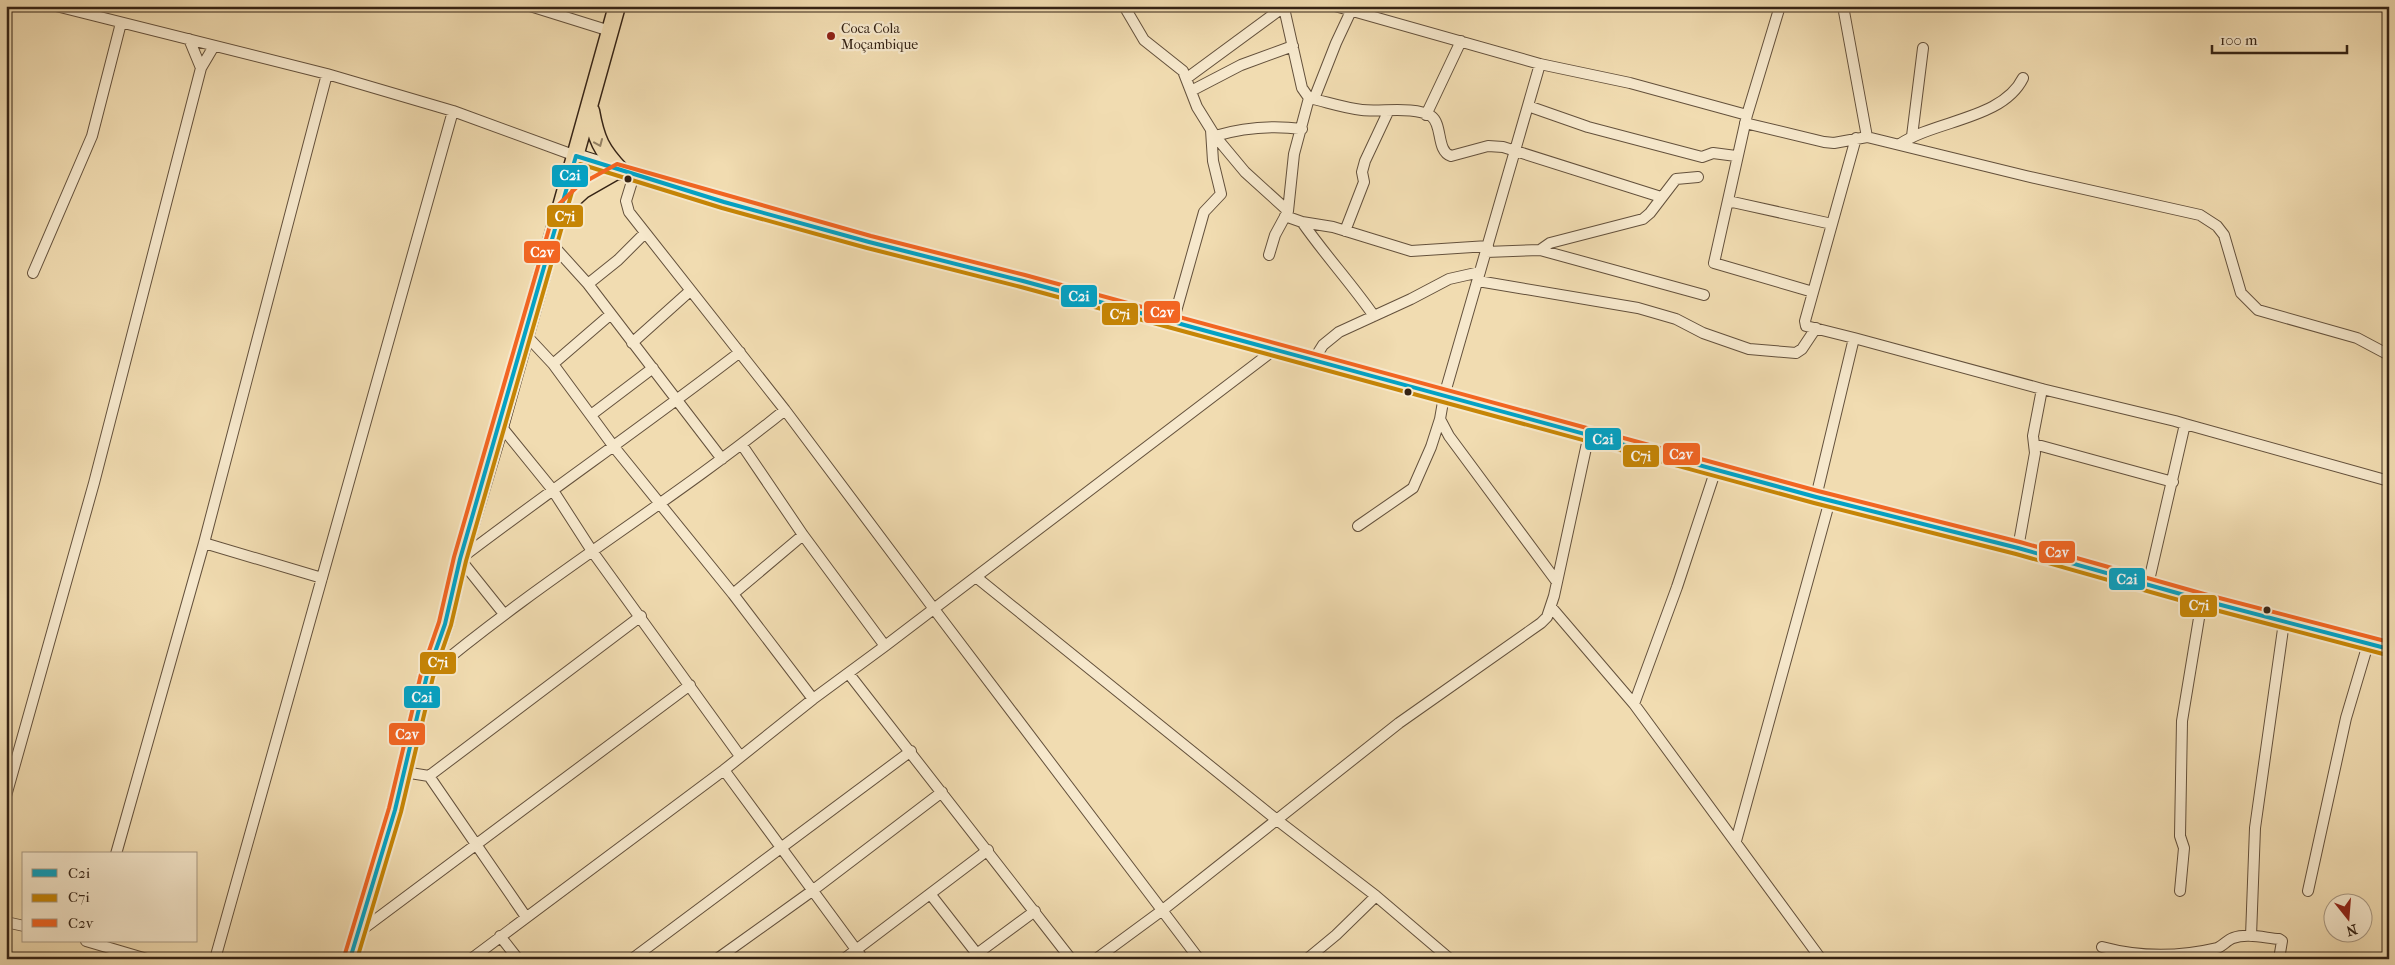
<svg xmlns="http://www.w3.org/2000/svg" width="2395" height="965" viewBox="0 0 2395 965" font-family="'IM FELL French Canon',serif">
<rect width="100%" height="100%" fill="#f1dcb1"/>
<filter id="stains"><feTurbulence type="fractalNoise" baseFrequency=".004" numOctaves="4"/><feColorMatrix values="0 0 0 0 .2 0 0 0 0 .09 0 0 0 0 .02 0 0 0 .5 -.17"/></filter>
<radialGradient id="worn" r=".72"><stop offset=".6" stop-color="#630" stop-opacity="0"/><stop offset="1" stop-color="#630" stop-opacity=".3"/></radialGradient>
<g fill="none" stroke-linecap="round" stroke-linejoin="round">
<!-- minor casing -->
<g stroke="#64513c" stroke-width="12">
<path id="minor" d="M 56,6 L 327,74 L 453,111 L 576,156
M 530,6 L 610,31
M 1124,6 L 1144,40 L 1183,71 L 1197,107 L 1215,136 L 1245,172 L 1288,211
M 1335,6 L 1540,64 L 1630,83 L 1747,115
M 1780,6 L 1747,115 L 1714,263 L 1813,292
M 1843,6 L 1867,137
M 1284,8 L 1302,88 L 1309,98 C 1327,102 1344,108 1362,110 C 1382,112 1415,106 1431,116 C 1443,124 1436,151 1451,156 L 1488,146 L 1503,147 L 1661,197
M 189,39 L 201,68
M 1540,64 L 1444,396 L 1440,419 L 1449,436 L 1557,582
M 1187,78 L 1285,6
M 1191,91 L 1241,65 L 1293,46
M 1314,99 L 1336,43 L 1351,11
M 1528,106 L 1588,127 L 1702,157 L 1713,153 L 1736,156
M 1426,115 L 1461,41
M 1745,123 L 1824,142 L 1834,143 L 1867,137 L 2026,176 L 2200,215 L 2217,226 L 2224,235 L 2241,293 L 2258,310 L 2357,338 L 2389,355
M 1215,136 C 1245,127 1271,125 1302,129
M 1912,136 L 1923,48
M 1900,144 C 1936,120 2003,119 2023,78
M 634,175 L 626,201 L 629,212 L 785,410 L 934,609 L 1199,959
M 1728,201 L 1832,224
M 1285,216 L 1302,222 L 1333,227 L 1411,251 L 1488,246
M 1302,222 C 1325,255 1351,283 1374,316
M 1345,231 L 1364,182 L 1362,172 L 1365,161 L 1388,112
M 550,242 L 588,284 L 722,459
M 1540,250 L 1550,243 L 1643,219 L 1650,213 L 1676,179 L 1698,177
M 1486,252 L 1540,250 L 1704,295
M 1269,255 L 1275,235 L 1288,211 L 1294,154 L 1309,98
M 33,273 L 92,136 L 121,23
M 1478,281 L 1638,308 L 1676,319 L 1703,333 L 1749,349 L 1796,353 L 1802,349 L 1816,328
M 588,284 L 618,260 L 645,233
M 1173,322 L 1204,212 L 1221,194 L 1213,161 L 1211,130
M 524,333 L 553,364 L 614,447 L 733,594 L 813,699
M 1854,338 L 1806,326 L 1805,321 L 1856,138
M 632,343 L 690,291
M 1313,361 L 1323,345 L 1339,332 L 1411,299 L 1449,279 L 1480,272
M 553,364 L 611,314
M 591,415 L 653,368
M 2185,424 L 2389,481
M 500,425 L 552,489 L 592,551 L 740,756
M 2034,444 L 2173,482
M 742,445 L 803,535 L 885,646
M 1816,497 L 1854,338 L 2042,389 L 2175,421 L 2185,424 L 2148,585
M 1358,526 L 1413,488 L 1431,447 L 1440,419
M 204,543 L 322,578
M 2018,548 L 2035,453 L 2033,436 L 2042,389
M 976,577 L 1277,820 L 1376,896 L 1450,959
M 733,594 L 803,535
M 1551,607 L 1634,704 L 1821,959
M 504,614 L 460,559 C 552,489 648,423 740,352
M 849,674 L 1071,959
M 428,675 C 542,579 670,503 785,410
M 1634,704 L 1677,587 L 1716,469
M 724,770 L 863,959
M 404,772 L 429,776 L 526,917
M 429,776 L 641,616
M 6,796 L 94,483 L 201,68 L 214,46
M 1736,841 L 1830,500
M 116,854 L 204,543 L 327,74
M 2180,891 L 2184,848 L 2180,836 L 2182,721 L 2202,600
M 2308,891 L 2346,718 L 2368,644
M 931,895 L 977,954
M 6,922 L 24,926
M 359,932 L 690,685
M 500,936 L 518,959
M 2251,936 L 2255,828 L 2284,622
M 86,941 L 147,959
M 2102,947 C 2139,957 2179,957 2217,948 C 2223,946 2227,940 2233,938 C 2247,933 2265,938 2279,939 L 2282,941 L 2279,959
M 215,959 L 453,111
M 471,959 L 724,770 L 813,699 L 885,646 L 1274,350
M 632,959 L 911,751
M 717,959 L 812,891 L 942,792
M 844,959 L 988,850
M 970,959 L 1035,911
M 1096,959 L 1164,909 L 1399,723 L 1541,623 L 1547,617 L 1554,596 L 1589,434
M 1307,959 L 1336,935 L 1376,896"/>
</g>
<!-- secondary casing -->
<g stroke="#352315" stroke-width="16">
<path id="secondary" d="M 576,156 L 724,202 L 869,242 L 1023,281 L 1816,497 L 2018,548 L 2202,600 L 2389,649"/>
</g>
<!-- primary casing -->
<g stroke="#352315" stroke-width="19">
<path id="primary" d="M 591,111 C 596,139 601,150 621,171
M 561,210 L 583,190 L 618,170
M 350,959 L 395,810 L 427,675 L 445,624 L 460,559 L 500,425 L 617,6"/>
</g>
<!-- minor -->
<use href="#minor" stroke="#f6e8cc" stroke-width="10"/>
<!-- secondary -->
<use href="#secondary" stroke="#f6e8cc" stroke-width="14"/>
<!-- primary -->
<use href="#primary" stroke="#f1dcb1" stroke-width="16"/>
<!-- bus-1 casing -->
<g stroke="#f6e8cc" stroke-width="8">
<path id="bus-1" d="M 350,959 L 395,810 L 427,675 L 445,624 L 460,559 L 576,156 L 724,202 L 869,242 L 1023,281 L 1816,497 L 2018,548 L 2202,600 L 2389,649"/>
</g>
<!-- bus-2 casing -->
<g stroke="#f6e8cc" stroke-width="8">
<path id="bus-2" d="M 357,959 L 401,812 L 433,677 L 451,625 L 466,561 L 580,164 L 722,208 L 867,248 L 1021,287 L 1814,503 L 2016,554 L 2200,606 L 2387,655"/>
</g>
<!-- bus-3 casing -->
<g stroke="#f6e8cc" stroke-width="8">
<path id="bus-3" d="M 344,957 L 389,808 L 421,674 L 439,622 L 454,557 L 555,208 L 579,185 L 617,164 L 871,236 L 1025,275 L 1818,491 L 2020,542 L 2204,594 L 2389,642"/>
</g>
<!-- bus-1 -->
<use href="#bus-1" stroke="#03a2c5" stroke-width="4"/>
<!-- bus-2 -->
<use href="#bus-2" stroke="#c68505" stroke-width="4"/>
<!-- bus-3 -->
<use href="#bus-3" stroke="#f26522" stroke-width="4"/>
</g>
<!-- one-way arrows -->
<defs><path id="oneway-chevron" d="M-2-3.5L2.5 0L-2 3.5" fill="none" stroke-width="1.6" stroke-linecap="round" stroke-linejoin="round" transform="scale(1.25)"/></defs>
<use stroke="#938063" href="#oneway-chevron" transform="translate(599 143) rotate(67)"/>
<!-- markers -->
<circle fill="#8f2418" stroke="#f6e8cc" stroke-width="2" cx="831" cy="36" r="5"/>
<g fill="#352315" stroke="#f6e8cc" stroke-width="2">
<circle cx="628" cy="179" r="4.5"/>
<circle cx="1408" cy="392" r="4.5"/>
<circle cx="2267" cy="610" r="4.5"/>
</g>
<g text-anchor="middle" stroke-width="4.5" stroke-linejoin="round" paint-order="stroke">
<!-- poi labels -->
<g font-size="14" fill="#352315" stroke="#f6e8cc" text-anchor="start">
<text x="841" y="33">Coca Cola<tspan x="841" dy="16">Moçambique</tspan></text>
</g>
</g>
<g stroke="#f6e8cc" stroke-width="2">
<rect x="551" y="164" width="38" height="24" rx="5" fill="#03a2c5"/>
<rect x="546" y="204" width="38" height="24" rx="5" fill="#c68505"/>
<rect x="523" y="240" width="38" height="24" rx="5" fill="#f26522"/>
<rect x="1060" y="284" width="38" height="24" rx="5" fill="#03a2c5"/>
<rect x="1143" y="300" width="38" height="24" rx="5" fill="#f26522"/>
<rect x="1101" y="302" width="38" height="24" rx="5" fill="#c68505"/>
<rect x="1584" y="427" width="38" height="24" rx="5" fill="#03a2c5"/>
<rect x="1662" y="442" width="39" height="24" rx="5" fill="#f26522"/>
<rect x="1622" y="444" width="38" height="24" rx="5" fill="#c68505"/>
<rect x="2038" y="540" width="38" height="24" rx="5" fill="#f26522"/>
<rect x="2108" y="567" width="38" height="24" rx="5" fill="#03a2c5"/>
<rect x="2179" y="594" width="39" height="24" rx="5" fill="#c68505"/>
<rect x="419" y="651" width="38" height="24" rx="5" fill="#c68505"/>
<rect x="403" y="685" width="38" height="24" rx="5" fill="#03a2c5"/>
<rect x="388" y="722" width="38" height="24" rx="5" fill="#f26522"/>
</g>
<g font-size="14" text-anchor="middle" font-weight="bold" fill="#fff">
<text x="570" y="180">C2i</text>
<text x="565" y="221">C7i</text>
<text x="542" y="257">C2v</text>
<text x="1079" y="301">C2i</text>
<text x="1162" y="317">C2v</text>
<text x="1120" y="319">C7i</text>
<text x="1603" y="444">C2i</text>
<text x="1681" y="459">C2v</text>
<text x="1641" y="461">C7i</text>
<text x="2057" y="557">C2v</text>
<text x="2127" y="584">C2i</text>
<text x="2199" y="610">C7i</text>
<text x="438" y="667">C7i</text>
<text x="422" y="702">C2i</text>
<text x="407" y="739">C2v</text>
</g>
<!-- margin -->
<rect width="2395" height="965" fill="none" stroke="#f1dcb1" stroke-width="25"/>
<rect x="8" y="8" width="2380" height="950" fill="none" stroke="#352315" stroke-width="2.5"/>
<rect x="12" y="12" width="2370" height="940" fill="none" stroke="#352315"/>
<!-- legend -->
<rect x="22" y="852" width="175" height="90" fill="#f6e8cc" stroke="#a99983"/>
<rect x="32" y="869" width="25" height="8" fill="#03a2c5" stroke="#a99983"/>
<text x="68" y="878" font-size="15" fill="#352315">C2i</text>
<rect x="32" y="894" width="25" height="8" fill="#c68505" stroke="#a99983"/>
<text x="68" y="902" font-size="15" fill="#352315">C7i</text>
<rect x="32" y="919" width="25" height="8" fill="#f26522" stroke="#a99983"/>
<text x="68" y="928" font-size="15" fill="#352315">C2v</text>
<!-- north arrow -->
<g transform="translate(2348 918) rotate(163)"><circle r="24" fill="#f6e8cc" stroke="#a99983"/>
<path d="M0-4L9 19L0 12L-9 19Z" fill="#8f2418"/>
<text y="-8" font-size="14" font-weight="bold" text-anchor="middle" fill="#352315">N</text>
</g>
<!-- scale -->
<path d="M2212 45v8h135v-8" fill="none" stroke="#352315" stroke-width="2.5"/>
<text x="2220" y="45" font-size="15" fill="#352315" stroke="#f6e8cc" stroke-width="4" paint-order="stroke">100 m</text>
<rect width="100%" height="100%" filter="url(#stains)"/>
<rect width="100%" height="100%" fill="url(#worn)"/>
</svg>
